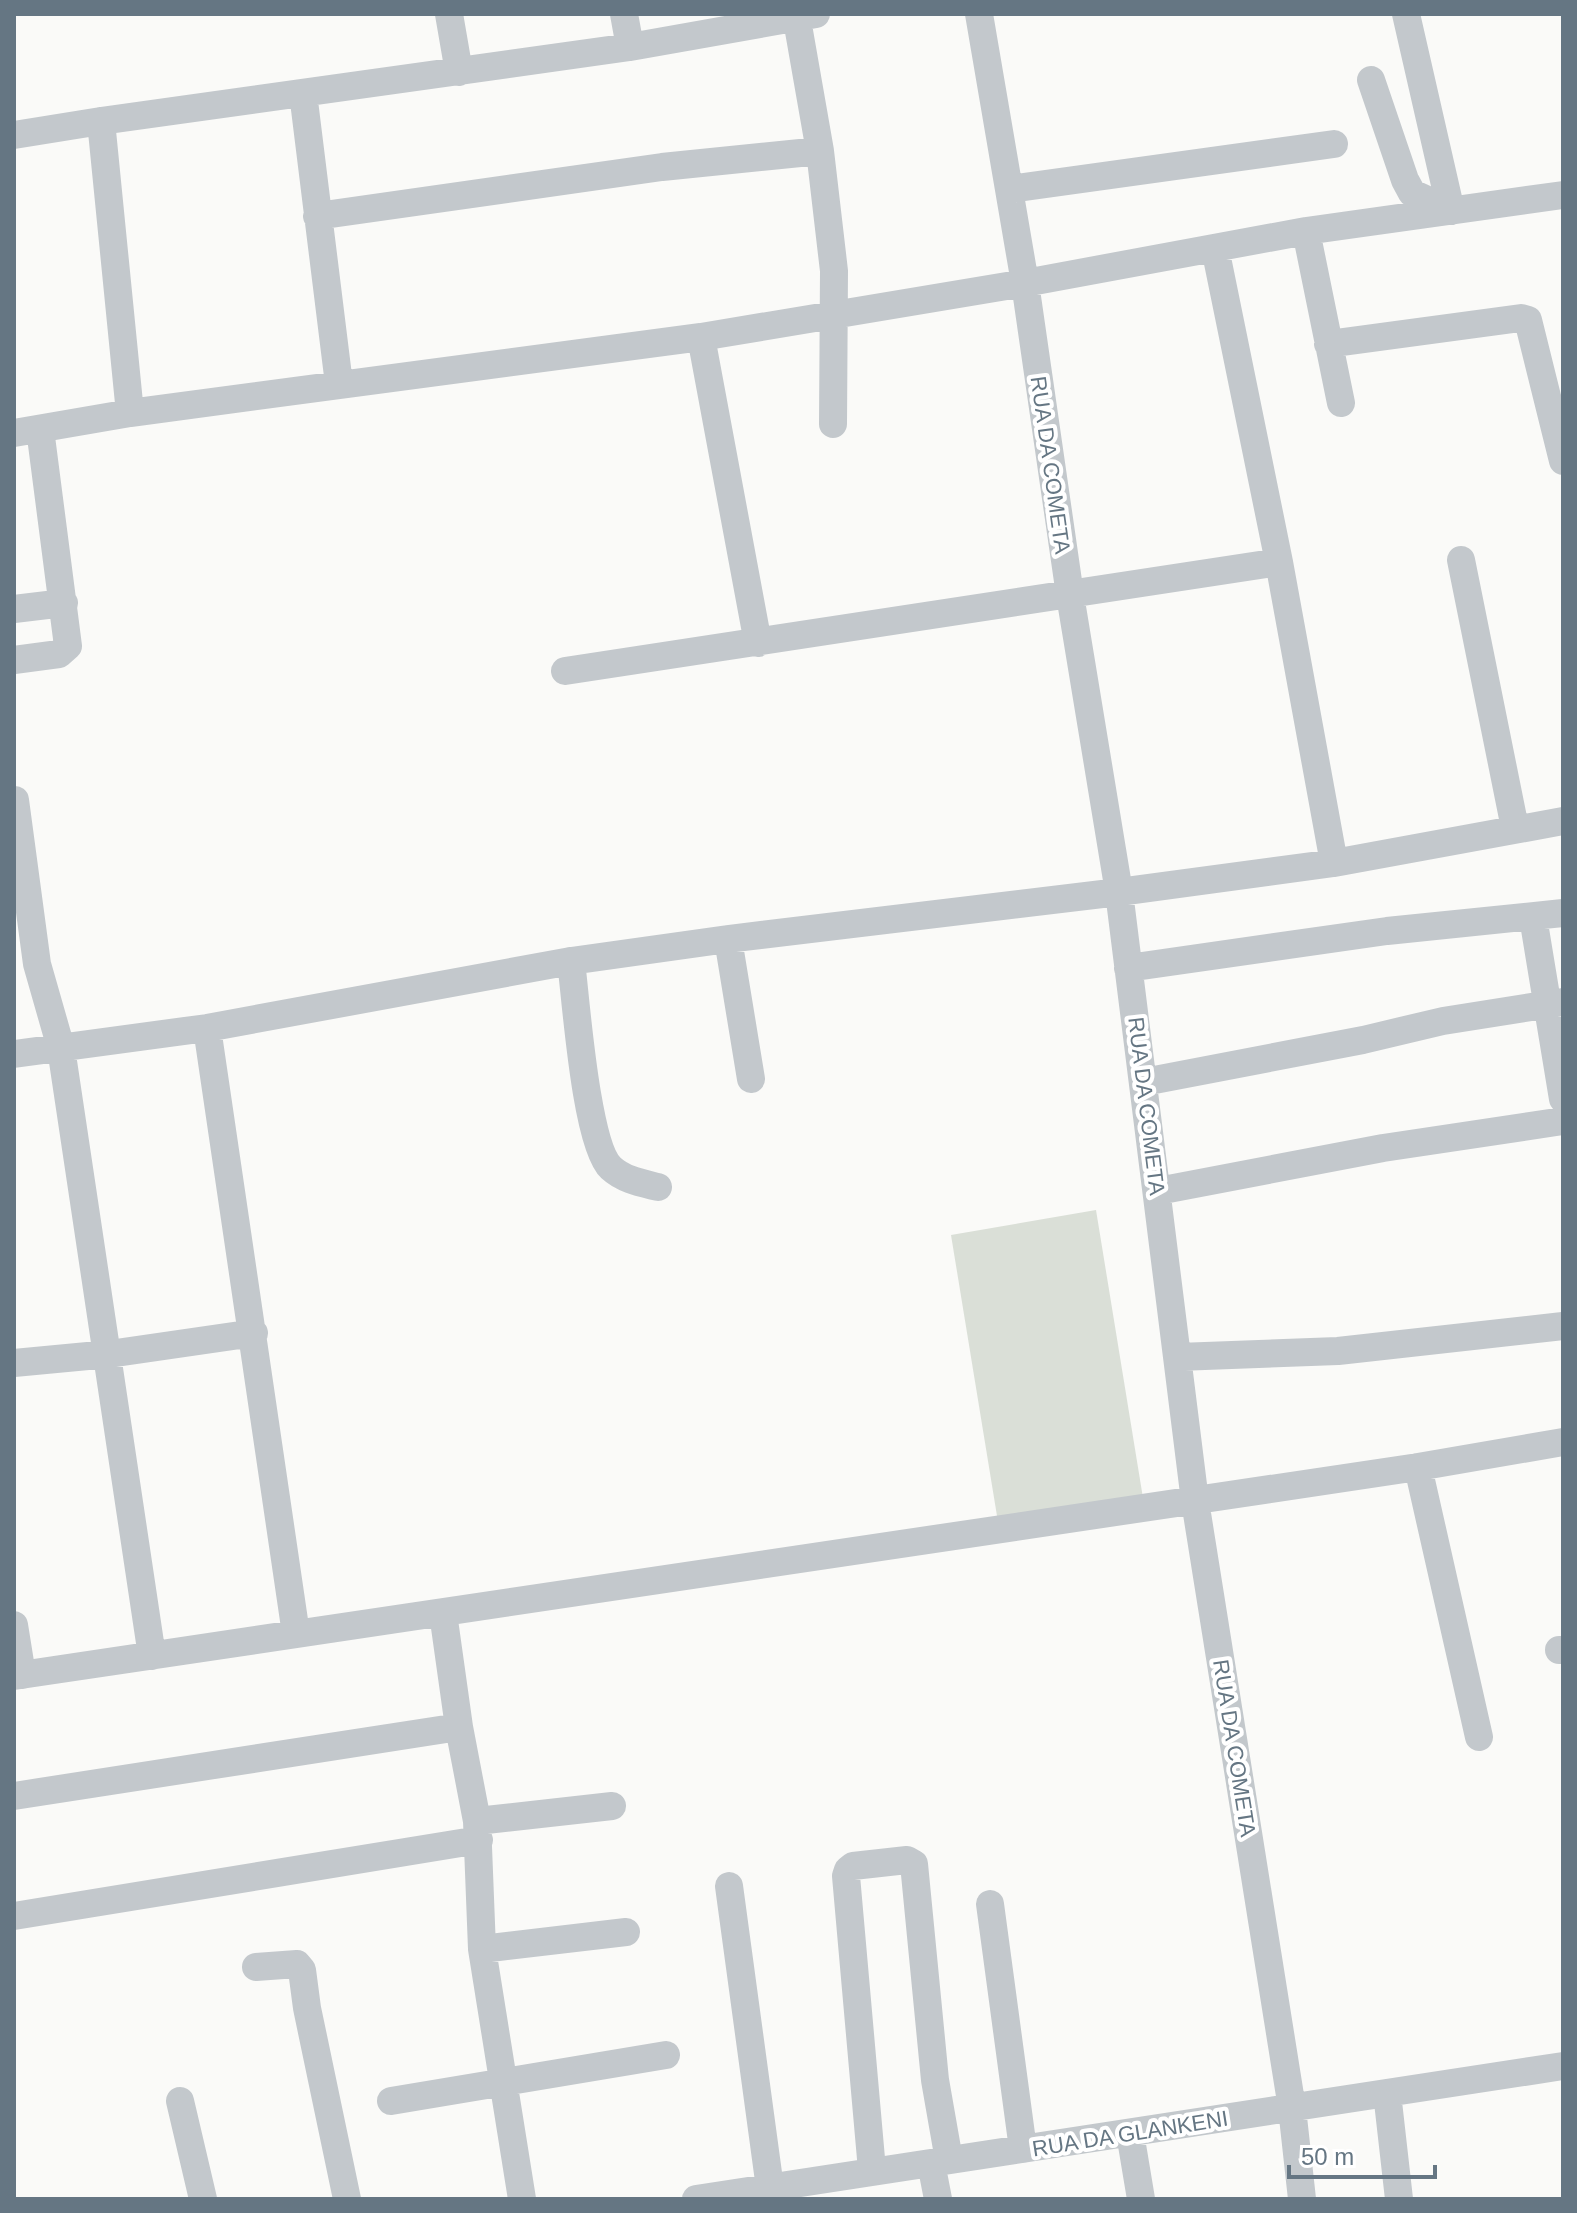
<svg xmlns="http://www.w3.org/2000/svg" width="1577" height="2213" viewBox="0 0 1577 2213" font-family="Arial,sans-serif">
<rect width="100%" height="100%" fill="#fafaf8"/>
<!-- green -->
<path fill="#dadfd7" d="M 1096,1210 L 1143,1498 L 998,1522 L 951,1235 Z"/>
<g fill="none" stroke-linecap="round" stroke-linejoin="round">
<!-- minor -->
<path stroke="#c3c8cc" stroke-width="28" d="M 449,14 L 459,72
M 624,14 L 630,47
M 796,14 L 820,151 L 834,271 L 833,424
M 979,14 L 1025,283 L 1070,595 L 1119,892 L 1195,1501 L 1292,2108 L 1302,2199
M 1406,14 L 1451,211
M 1371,80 L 1405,180 L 1412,193 L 1451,211
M 303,93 L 339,384
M 101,121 L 130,413
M 14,135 L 101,121 L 630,47 L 816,14
M 1009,189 L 1334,144
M 317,216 L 662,167 L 820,151
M 1306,231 L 1341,403
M 1215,248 L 1279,562 L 1334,863
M 701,337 L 758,643
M 1328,344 L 1521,318 L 1528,320 L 1563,461
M 14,433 L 130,413 L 701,337 L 1025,283 L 1306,231 L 1563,195
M 1461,560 L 1515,828
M 14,609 L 64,603
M 14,660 L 59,654 L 68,646 L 40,429
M 565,671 L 1279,562
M 15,800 L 37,964 L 61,1048 L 152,1656
M 1533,917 L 1563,1099
M 728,939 L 751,1079
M 571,961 C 576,1001 586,1145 611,1168 C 624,1180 642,1183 658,1187
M 1128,968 L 1387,931 L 1563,913
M 207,1028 L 296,1634
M 14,1054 L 207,1028 L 571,961 L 728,939 L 1119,892 L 1334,863 L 1563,821
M 1144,1082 L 1363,1040 L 1443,1021 L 1563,1002
M 1158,1191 L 1383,1148 L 1563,1121
M 1178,1357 L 1338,1351 L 1563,1326
M 14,1363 L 109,1354 L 254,1333
M 1418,1467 L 1479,1737
M 443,1613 L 459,1727 L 477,1821 L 482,1949 L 522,2199
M 14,1625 L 22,1675
M 1559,1650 L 1563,1650
M 14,1676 L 1418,1467 L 1563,1442
M 14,1796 L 459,1727
M 477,1821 L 612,1806
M 729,1886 L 770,2188
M 990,1904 L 1023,2149
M 14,1916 L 479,1840
M 482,1949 L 626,1932
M 256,1967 L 297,1964 L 302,1970 L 307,2008 L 347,2199
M 1387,2093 L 1399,2199
M 180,2101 L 203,2199
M 391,2101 L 666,2055
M 1130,2133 L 1141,2199
M 931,2163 L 938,2199
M 872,2170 L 846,1876 L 848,1870 L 853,1866 L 907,1860 L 914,1864 L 935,2080 L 949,2160
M 696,2199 L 1563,2066"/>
</g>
<g text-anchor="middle" stroke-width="8" stroke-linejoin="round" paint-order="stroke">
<!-- street labels -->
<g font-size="22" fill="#657683" stroke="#fff">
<text transform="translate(1051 465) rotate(82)" y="8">RUA DA COMETA</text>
<text transform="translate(1147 1106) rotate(83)" y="8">RUA DA COMETA</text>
<text transform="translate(1235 1748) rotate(81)" y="8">RUA DA COMETA</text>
<text transform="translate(1130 2133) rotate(-9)" y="8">RUA DA GLANKENI</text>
</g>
</g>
<!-- border -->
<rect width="1577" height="2213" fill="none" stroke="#657683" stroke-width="32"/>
<!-- scale -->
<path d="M1289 2165v12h146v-12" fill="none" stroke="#657683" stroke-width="4"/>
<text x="1301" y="2165" font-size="24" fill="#657683" stroke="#ffffff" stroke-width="6" paint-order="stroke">50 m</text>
</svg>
